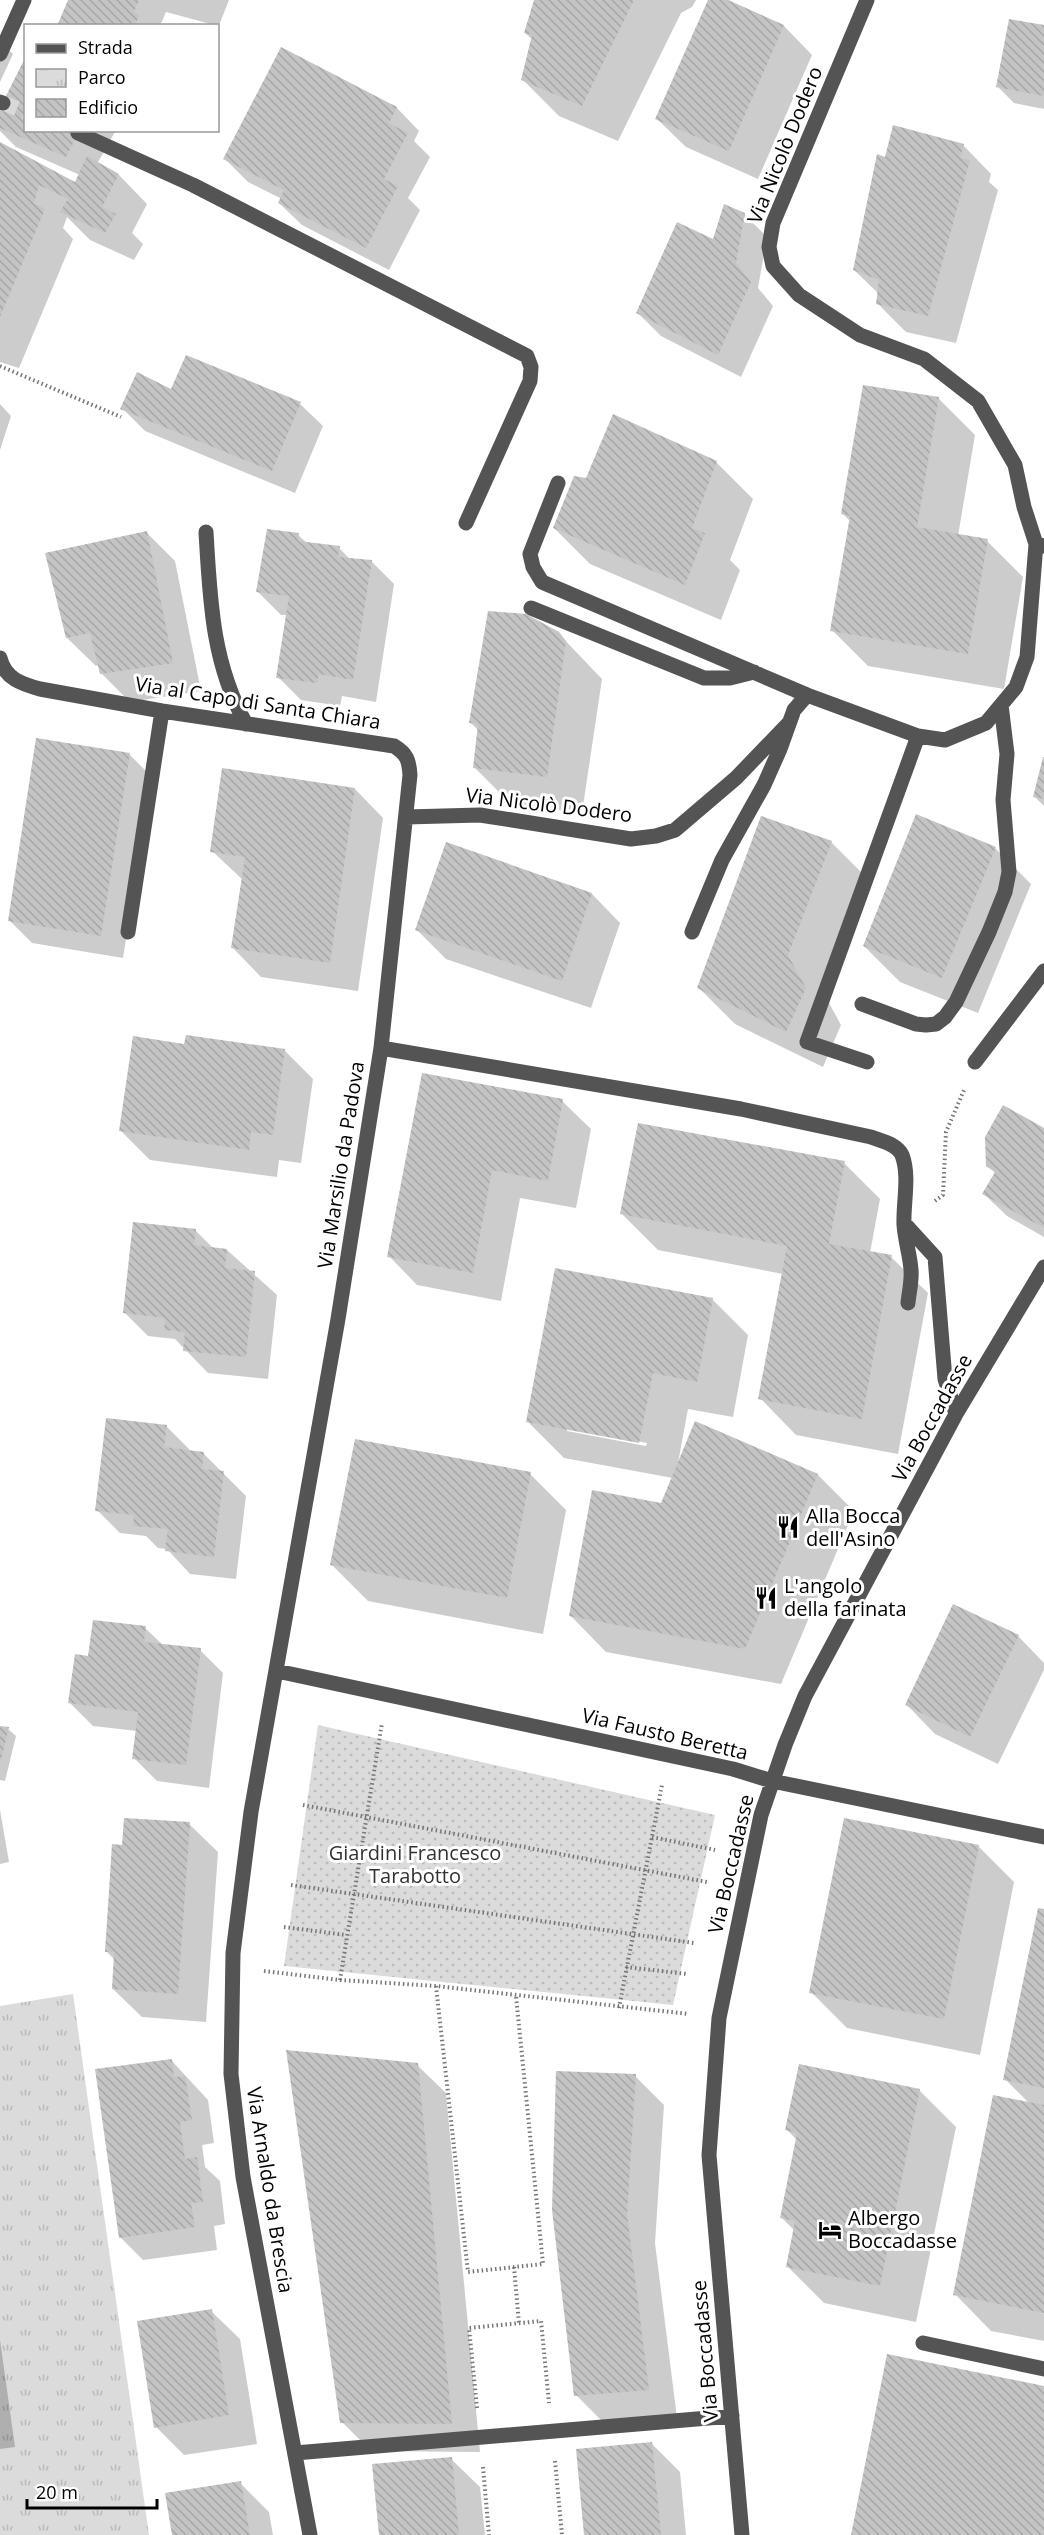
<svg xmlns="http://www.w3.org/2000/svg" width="1044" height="2535" viewBox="0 0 1044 2535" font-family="'Open Sans',sans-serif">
<defs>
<pattern id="grass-dots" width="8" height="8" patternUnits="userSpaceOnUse" patternTransform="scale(1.5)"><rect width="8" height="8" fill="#dbdbdb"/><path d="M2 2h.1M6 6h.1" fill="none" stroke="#bababa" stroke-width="1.8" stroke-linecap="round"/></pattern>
<pattern id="park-tufts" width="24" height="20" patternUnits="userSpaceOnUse" patternTransform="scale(1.5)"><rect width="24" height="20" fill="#dbdbdb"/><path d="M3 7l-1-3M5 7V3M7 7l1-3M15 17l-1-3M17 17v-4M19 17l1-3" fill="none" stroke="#bababa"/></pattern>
<pattern id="building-back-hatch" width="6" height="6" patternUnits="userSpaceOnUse" patternTransform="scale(1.5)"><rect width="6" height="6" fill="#c4c4c4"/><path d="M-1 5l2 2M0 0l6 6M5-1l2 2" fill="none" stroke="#a7a7a7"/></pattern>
</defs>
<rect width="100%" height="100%" fill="#fff"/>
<!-- grass -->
<path fill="url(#grass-dots)" d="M 318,1725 L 715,1815 L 673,2005 L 284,1966 Z"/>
<!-- park -->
<path fill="url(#park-tufts)" d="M 73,1994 L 149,2535 L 0,2535 L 0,2006 Z"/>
<!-- shadow -->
<path fill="#0003" fill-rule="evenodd" d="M 69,0 L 229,0 L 218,28 L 218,26 L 166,12 L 160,26 L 58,26 Z
M 535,0 L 696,0 L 692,7 L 681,13 L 618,141 L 559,116 L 523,80 L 533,40 L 525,33 Z
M 709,0 L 724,0 L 784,26 L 812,55 L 758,179 L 686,147 L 657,119 Z
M 1044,27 L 1044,109 L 1014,103 L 998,87 Z
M 0,41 L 13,54 L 0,82 Z
M 282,49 L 397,108 L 419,131 L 414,141 L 430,157 L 408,198 L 420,210 L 389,270 L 302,225 L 279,203 L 282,199 L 248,182 L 225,159 Z
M 0,111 L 26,130 L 116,130 L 97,164 L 119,175 L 147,204 L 132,233 L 143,244 L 134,260 L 90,240 L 67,217 L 63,228 L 73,239 L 19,368 L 0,362 L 0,143 L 76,184 L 80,175 L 16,147 L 0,131 Z
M 963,145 L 991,174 L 989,182 L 998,190 L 956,343 L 906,332 L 877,303 L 879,294 L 854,270 L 886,159 Z
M 744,214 L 767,237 L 758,288 L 773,306 L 741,377 L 661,336 L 638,313 Z
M 865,386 L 939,399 L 975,435 L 958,536 L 987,541 L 1023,577 L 1004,689 L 868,666 L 832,630 L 850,521 L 843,514 Z
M 0,404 L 11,416 L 0,450 Z
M 300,404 L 323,426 L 295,493 L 145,431 L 122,408 Z
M 716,462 L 753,499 L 730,560 L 740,570 L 721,620 L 590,564 L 554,528 L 587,480 Z
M 146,532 L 175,561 L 201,691 L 130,702 L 101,673 L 99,665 L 96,666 L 67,638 Z
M 298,535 L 307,543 L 339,548 L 350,559 L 371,561 L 394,584 L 376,702 L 342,696 L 340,706 L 301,700 L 278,677 L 287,615 L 281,615 L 258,592 Z
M 558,633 L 602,679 L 582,813 L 511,804 L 475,768 L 479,731 L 470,722 Z
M 129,754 L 152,777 L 123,958 L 32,943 L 9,920 Z
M 1044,760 L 1044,806 L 1034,796 Z
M 355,789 L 383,818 L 358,991 L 261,977 L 233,948 L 243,880 L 212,851 Z
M 831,842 L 867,878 L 823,992 L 841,1025 L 823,1067 L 735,1024 L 699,988 Z
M 446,844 L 592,894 L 620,923 L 591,1008 L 446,959 L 417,930 Z
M 995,848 L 1031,884 L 978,1013 L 900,982 L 864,946 Z
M 186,1046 L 284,1050 L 313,1079 L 301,1163 L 279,1160 L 277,1177 L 150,1160 L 121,1131 Z
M 562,1101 L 591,1129 L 576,1208 L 520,1198 L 501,1301 L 417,1285 L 389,1256 Z
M 1044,1130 L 1044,1237 L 1007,1216 L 984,1194 L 995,1173 L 988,1165 Z
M 844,1163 L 880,1199 L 870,1253 L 891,1257 L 928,1293 L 898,1454 L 796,1435 L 760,1398 L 783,1274 L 658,1250 L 622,1214 Z
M 195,1230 L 214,1249 L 227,1250 L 277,1295 L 268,1379 L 208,1373 L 175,1339 L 148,1336 L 125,1313 Z
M 712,1299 L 748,1335 L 733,1417 L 688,1409 L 678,1463 L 696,1423 L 818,1475 L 854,1511 L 781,1684 L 606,1652 L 570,1615 L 662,1504 L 673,1478 L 564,1458 L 528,1422 ZM 567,1428 L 647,1443 L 646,1446 L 567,1431 Z
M 166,1426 L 189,1449 L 189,1452 L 203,1453 L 246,1496 L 236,1579 L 190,1574 L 167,1549 L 158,1548 L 146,1536 L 120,1533 L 97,1510 Z
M 530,1474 L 566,1510 L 543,1634 L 368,1601 L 332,1565 Z
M 145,1628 L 163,1645 L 200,1650 L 223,1673 L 209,1788 L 157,1781 L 134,1758 L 137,1731 L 93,1726 L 70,1703 L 90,1658 Z
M 1018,1636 L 1044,1663 L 1044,1670 L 998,1764 L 935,1734 L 907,1705 Z
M 0,1728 L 8,1729 L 16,1736 L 5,1781 L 0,1780 Z
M 0,1810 L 9,1862 L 0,1864 Z
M 189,1824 L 218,1852 L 206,2022 L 142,2017 L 113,1989 L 115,1960 L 106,1951 L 123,1846 Z
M 978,1846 L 1014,1882 L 980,2055 L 847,2028 L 811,1992 Z
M 1044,1911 L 1044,2341 L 991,2331 L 955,2294 L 1029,2103 L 1005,2079 Z
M 171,2060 L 208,2100 L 214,2143 L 202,2145 L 205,2167 L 220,2181 L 225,2224 L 214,2226 L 217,2250 L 143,2260 L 120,2237 Z
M 417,2065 L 446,2093 L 480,2452 L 371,2451 L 342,2422 Z
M 635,2076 L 664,2105 L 655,2243 L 677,2418 L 605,2424 L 576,2395 Z
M 920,2091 L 956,2127 L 916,2322 L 824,2303 L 788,2267 L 795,2231 L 781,2217 L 797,2140 L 787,2130 Z
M 211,2311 L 240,2339 L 257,2444 L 184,2455 L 156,2427 Z
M 0,2340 L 15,2447 L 0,2449 Z
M 652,2444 L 680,2472 L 686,2535 L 586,2535 Z
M 451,2459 L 480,2487 L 485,2535 L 380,2535 Z
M 240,2483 L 269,2512 L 273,2535 L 173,2535 Z"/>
<!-- building -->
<path fill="url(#building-back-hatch)" d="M 68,0 L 139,0 L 134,12 L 139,15 L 135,26 L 57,26 Z
M 534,0 L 634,0 L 582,106 L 521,80 L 532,35 L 524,33 Z
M 708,0 L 728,0 L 784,25 L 729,151 L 655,119 Z
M 1009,19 L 1044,25 L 1044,96 L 996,87 Z
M 281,47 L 397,107 L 389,123 L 408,133 L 384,179 L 398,186 L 366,248 L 278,203 L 284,190 L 223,159 Z
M 26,56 L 26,130 L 80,130 L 66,157 L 0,128 L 0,108 Z
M 893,125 L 964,144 L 960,158 L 970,160 L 928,316 L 876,304 L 879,280 L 853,270 L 877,154 L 885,157 Z
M 0,142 L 75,182 L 87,156 L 119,174 L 102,207 L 116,214 L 105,233 L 60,212 L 68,199 L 39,185 L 34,203 L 45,209 L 0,317 Z
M 724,204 L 745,213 L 736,263 L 751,282 L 718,355 L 636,313 L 677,222 L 713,239 Z
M 186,355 L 301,402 L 272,471 L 120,409 L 137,372 L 171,389 Z
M 863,385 L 939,397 L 917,527 L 988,539 L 968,654 L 830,631 L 850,516 L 841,514 Z
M 613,414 L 717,461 L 692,528 L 705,533 L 685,585 L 553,528 L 574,476 L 586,478 Z
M 267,529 L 299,533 L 298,541 L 340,546 L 338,557 L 372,560 L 353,680 L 319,674 L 317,683 L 276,678 L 289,596 L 256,592 Z
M 147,531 L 173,663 L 100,674 L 90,633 L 66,638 L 45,553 Z
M 488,611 L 526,614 L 559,632 L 566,641 L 547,777 L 473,768 L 478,724 L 469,723 Z
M 36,738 L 130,753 L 101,936 L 8,921 Z
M 1043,757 L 1044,757 L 1044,799 L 1033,797 Z
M 222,768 L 355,788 L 330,963 L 231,948 L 245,857 L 210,852 Z
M 916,814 L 996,847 L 942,978 L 863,946 Z
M 761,816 L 832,841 L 788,955 L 806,988 L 786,1032 L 697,988 Z
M 446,842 L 592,893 L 562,981 L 415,930 Z
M 186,1035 L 285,1049 L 273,1135 L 251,1132 L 249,1150 L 119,1131 L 133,1036 L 184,1044 Z
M 422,1073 L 563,1099 L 548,1181 L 492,1170 L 473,1273 L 387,1257 Z
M 1003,1105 L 1044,1128 L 1044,1228 L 982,1194 L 995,1172 L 986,1166 L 985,1137 Z
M 638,1123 L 845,1161 L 829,1244 L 892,1255 L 862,1419 L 758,1399 L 787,1246 L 620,1214 Z
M 133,1222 L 196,1229 L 194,1245 L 227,1249 L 225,1268 L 255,1271 L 246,1357 L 183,1351 L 185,1332 L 164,1330 L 165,1318 L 123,1313 Z
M 555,1268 L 713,1298 L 697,1382 L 653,1373 L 639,1443 L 526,1422 Z
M 106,1418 L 167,1425 L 164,1447 L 204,1452 L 202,1469 L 224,1471 L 214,1557 L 165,1551 L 168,1529 L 133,1526 L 134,1515 L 95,1511 Z
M 695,1421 L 818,1474 L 745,1649 L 569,1616 L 592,1490 L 661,1503 Z
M 355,1439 L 531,1472 L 507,1598 L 330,1565 Z
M 953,1604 L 1019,1635 L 970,1737 L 905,1705 Z
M 93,1620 L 146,1626 L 144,1642 L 201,1648 L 186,1765 L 132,1759 L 138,1712 L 68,1703 L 75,1654 L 88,1656 Z
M 0,1726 L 9,1727 L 1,1760 L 0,1760 Z
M 124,1818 L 190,1822 L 178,1994 L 112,1989 L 114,1952 L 105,1952 L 112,1844 L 122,1845 Z
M 844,1818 L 979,1845 L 944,2019 L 809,1993 Z
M 1038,1908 L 1044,1909 L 1044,2088 L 1003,2080 Z
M 286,2050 L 418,2063 L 452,2424 L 340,2423 Z
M 172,2059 L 174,2077 L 185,2076 L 192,2120 L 180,2122 L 185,2159 L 197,2157 L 203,2202 L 191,2203 L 195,2227 L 119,2238 L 95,2069 Z
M 799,2064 L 920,2089 L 880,2286 L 786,2267 L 795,2221 L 780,2218 L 797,2133 L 785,2130 Z
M 556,2071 L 636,2074 L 627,2214 L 649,2390 L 574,2396 L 552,2210 Z
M 993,2095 L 1044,2105 L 1044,2313 L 953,2295 Z
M 212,2309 L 229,2415 L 154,2428 L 137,2321 Z
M 887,2354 L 1044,2386 L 1044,2535 L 851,2535 Z
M 652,2442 L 661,2535 L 584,2535 L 576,2449 Z
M 452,2457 L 459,2535 L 379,2535 L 372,2464 Z
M 241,2481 L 250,2535 L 172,2535 L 165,2493 Z"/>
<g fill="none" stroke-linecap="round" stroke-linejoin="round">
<!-- minor-tunnel -->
<path stroke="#d9d9d9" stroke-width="15" stroke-dasharray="15 8" stroke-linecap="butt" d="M 3,103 L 26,112"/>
<!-- path -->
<path stroke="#767676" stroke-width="4" stroke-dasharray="1.5 3" stroke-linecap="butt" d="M 0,366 L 121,417
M 935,1201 L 943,1195 L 946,1132 L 964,1090
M 303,1805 L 707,1882
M 652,1837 L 715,1850
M 291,1885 L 694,1943
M 284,1927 L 346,1935
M 626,1967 L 687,1974
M 264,1971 L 340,1980 L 436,1986 L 689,2014
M 340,1980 L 382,1723
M 436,1986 L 468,2272 L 543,2264 L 516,1996
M 619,2008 L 662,1785
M 514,2267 L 519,2323
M 477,2408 L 469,2328 L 541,2321 L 549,2403
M 555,2461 L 562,2535
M 483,2467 L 489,2535"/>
<!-- minor -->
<path stroke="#545454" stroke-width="15" d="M 867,0 L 773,223 L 769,247 L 773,266 L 799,295 L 860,335 L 924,359 L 978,401 L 1015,465 L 1024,507 L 1036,544 L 1044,546
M 0,54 L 24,0
M 0,102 L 3,103
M 78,133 L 193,185 L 527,356 L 531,367 L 530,381 L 466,523
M 558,483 L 530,554 L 533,567 L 542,582 L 807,695 L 918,736 L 945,740 L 986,723 L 1016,687 L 1027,657 L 1036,544
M 206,532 C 210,600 212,663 246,724
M 531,608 L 704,678 L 730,678 L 754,672
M 0,658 C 5,679 22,684 40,689 L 162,711 L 394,746 C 407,754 409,760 410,775 L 381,1048
M 406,817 L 480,815 L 631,839 L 656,836 L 675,830 L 736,778 L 788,724
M 128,932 L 162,711
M 692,932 L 722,860 L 764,785 L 780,749 L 794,710 L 807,695
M 862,1004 L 916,1024 L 926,1025 L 936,1024 L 945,1017 L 956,1002 L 989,932 L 1005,892 L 1009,872 L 1003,800 L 1007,754 L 1001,705
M 867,1062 L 807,1042 L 918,736
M 975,1062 L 1044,971
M 904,1223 L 935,1257 L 945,1379 L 956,1414
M 277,1671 L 733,1769 L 772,1781 L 1044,1837
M 923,2343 L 1044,2369
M 295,2453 L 732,2416
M 310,2535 L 243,2177 L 231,2074 L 233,1953 L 251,1812 L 338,1319 L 381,1048 L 741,1109 L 871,1137 C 881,1141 897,1144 902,1155 C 910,1176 903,1203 904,1225 C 905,1240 910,1255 911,1270 C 912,1281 909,1292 908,1303
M 742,2535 L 709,2155 L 719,2018 L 761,1815 L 785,1745 L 805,1696 L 956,1414 L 1044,1267"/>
</g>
<!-- icons -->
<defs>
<g id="restaurant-bare" transform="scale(1.8)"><path d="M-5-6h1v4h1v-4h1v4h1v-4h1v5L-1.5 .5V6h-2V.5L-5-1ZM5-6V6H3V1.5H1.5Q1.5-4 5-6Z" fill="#000" stroke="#fff" stroke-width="2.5" paint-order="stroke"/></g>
<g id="hotel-bare" transform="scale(1.8)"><path d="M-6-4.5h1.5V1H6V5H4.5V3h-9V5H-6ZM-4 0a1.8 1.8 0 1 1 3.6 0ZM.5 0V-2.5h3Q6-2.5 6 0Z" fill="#000" stroke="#fff" stroke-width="2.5" paint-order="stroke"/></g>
</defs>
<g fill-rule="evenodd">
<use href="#restaurant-bare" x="788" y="1527"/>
<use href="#restaurant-bare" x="766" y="1598"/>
<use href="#hotel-bare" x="830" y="2230"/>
</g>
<g text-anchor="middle" stroke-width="6" stroke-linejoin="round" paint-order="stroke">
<!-- street labels -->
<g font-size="20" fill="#000" stroke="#fff">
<text transform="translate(785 145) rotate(-68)" y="7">Via Nicolò Dodero</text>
<text transform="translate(258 703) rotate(9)" y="7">Via al Capo di Santa Chiara</text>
<text transform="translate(549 805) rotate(7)" y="7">Via Nicolò Dodero</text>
<text transform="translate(341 1165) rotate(-81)" y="7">Via Marsilio da Padova</text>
<text transform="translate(932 1418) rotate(-61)" y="7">Via Boccadasse</text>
<text transform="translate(665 1734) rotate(13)" y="7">Via Fausto Beretta</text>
<text transform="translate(731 1864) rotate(-77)" y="7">Via Boccadasse</text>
<text transform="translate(270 2190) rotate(81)" y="7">Via Arnaldo da Brescia</text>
<text transform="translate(705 2351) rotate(-95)" y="7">Via Boccadasse</text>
</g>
<!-- poi labels -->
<g font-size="20" fill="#000" stroke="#fff" text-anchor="start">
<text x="806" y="1523">Alla Bocca<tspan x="806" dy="23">dell'Asino</tspan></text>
<text x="784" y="1593">L'angolo<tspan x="784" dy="23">della farinata</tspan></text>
<text x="848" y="2225">Albergo<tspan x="848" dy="23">Boccadasse</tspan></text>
</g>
<!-- park labels -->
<g font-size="20" fill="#323232" stroke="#fff">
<text x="415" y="1860">Giardini Francesco<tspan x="415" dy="23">Tarabotto</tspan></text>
</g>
</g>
<!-- legend -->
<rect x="24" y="24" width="195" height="108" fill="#ffffff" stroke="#999999" stroke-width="1.5"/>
<rect x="36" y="44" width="30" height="9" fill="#545454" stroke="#999999" stroke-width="1.5"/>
<text x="78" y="54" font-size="18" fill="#000000">Strada</text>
<rect x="36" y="69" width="30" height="18" fill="url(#park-tufts)" stroke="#999999" stroke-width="1.5"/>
<text x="78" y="84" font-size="18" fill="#000000">Parco</text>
<rect x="36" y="99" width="30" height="18" fill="url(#building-back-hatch)" stroke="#999999" stroke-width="1.5"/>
<text x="78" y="114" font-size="18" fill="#000000">Edificio</text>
<!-- scale -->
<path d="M27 2499v9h130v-9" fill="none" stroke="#000000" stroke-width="3"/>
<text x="36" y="2499" font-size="18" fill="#000000" stroke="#ffffff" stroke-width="4.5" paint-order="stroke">20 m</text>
</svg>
